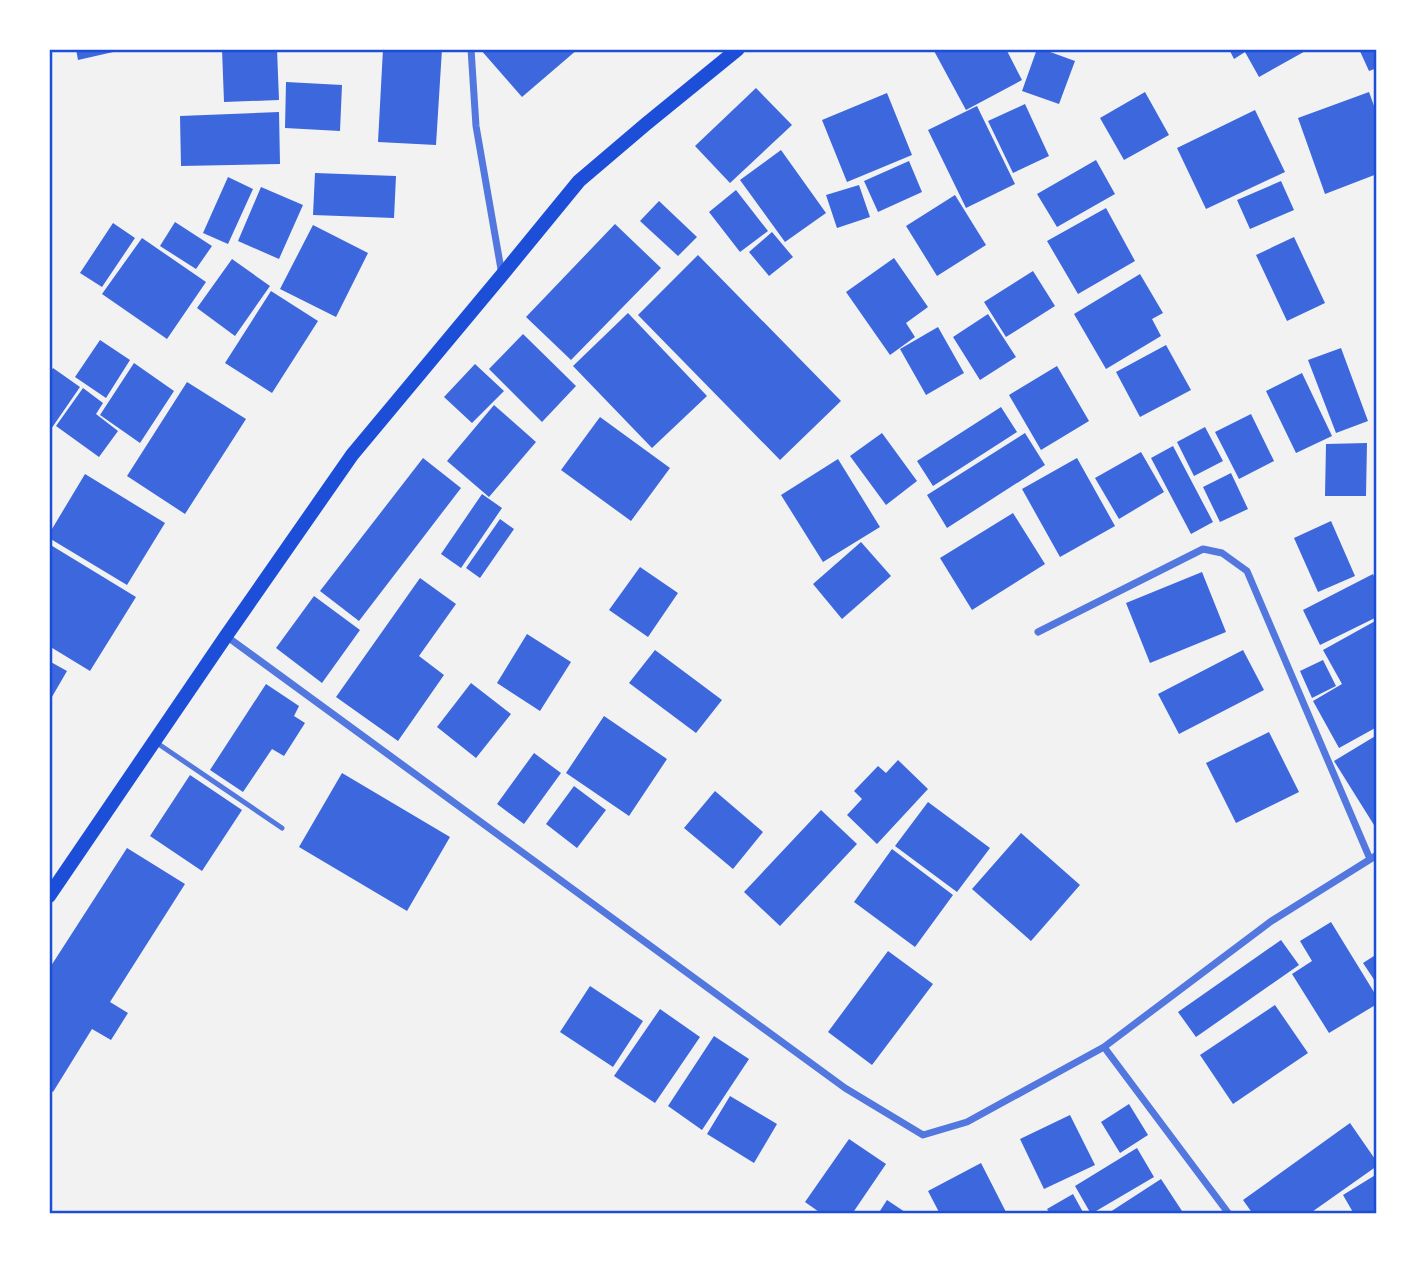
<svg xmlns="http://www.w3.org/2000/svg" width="1426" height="1263" viewBox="0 0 1426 1263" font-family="'Public Sans',sans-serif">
<rect width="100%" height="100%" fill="#f2f2f2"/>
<!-- building -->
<path fill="#3d67dc" d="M 76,49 L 122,49 L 122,50 L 78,60 Z
M 222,49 L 277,49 L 279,100 L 224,102 Z
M 383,49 L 442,49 L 436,145 L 378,142 Z
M 480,49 L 578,49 L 522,97 Z
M 933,49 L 1006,49 L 1022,80 L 966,110 Z
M 1037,49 L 1042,49 L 1075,61 L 1059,104 L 1022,91 Z
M 1229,49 L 1309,49 L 1259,77 L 1245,52 L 1234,59 Z
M 1359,49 L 1377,49 L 1377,68 L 1369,71 Z
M 286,82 L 342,85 L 340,131 L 285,128 Z
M 756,88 L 792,125 L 730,183 L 695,146 Z
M 1145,92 L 1169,135 L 1124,160 L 1100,118 Z
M 1369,92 L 1377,114 L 1377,174 L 1325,194 L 1298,118 Z
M 887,93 L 912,155 L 847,182 L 822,120 Z
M 1025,104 L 1049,156 L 1013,173 L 988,121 Z
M 977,106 L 1015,184 L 966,208 L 928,130 Z
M 1255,110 L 1285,172 L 1206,209 L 1177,148 Z
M 279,112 L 280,164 L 181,166 L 180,116 Z
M 781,150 L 826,213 L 785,242 L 740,180 Z
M 1096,160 L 1115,194 L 1057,227 L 1037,194 Z
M 909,161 L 922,192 L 878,212 L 864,181 Z
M 315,173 L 396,176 L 394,218 L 313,215 Z
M 228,177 L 253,189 L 228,244 L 203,233 Z
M 1281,181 L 1294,210 L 1250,229 L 1237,200 Z
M 859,185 L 870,217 L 837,228 L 826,195 Z
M 261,187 L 303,205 L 279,259 L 238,241 Z
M 736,190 L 768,231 L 740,252 L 709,212 Z
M 955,195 L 986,245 L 937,276 L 906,226 Z
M 659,201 L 697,237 L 678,256 L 640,221 Z
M 1106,208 L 1135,261 L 1078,294 L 1047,241 Z
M 175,222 L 212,246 L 196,269 L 160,246 Z
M 113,223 L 135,238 L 102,287 L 80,273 Z
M 615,224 L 661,268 L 571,360 L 526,317 Z
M 313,225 L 368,253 L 336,317 L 280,289 Z
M 772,232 L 793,257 L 769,276 L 749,252 Z
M 1294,237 L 1325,303 L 1287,321 L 1256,255 Z
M 142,238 L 206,282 L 167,339 L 102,294 Z
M 698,255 L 841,401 L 780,460 L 638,315 Z
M 894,258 L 928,307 L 906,323 L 915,337 L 890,355 L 846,292 Z
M 232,259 L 270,286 L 235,336 L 197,308 Z
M 1033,271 L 1055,306 L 1006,337 L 984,302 Z
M 1140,274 L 1163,313 L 1152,319 L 1161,336 L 1106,369 L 1074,314 Z
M 271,291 L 318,321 L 272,393 L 225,363 Z
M 628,313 L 707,396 L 652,448 L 573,366 Z
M 988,314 L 1016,357 L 980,380 L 953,337 Z
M 938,327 L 964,373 L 926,395 L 900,349 Z
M 523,334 L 576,386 L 542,422 L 489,369 Z
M 100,340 L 130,360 L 106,398 L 75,377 Z
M 1166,345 L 1191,390 L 1140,417 L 1116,372 Z
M 1341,348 L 1368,421 L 1336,433 L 1308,360 Z
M 134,363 L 174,391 L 140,443 L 100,415 Z
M 475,364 L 504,391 L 472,423 L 444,397 Z
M 1057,366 L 1089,421 L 1041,450 L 1009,395 Z
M 53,368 L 80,387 L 49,432 L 49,374 Z
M 1302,373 L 1332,436 L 1296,453 L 1266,391 Z
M 187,382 L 246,419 L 185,514 L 127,476 Z
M 83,388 L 103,403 L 96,414 L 118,431 L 99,457 L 56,426 Z
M 494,405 L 536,442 L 489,497 L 447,461 Z
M 1001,407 L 1017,432 L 933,486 L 917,461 Z
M 1251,414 L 1274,461 L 1239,479 L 1215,432 Z
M 600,417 L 670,468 L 631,521 L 561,470 Z
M 1205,427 L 1223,461 L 1194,476 L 1177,442 Z
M 882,433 L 917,481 L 886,505 L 850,456 Z
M 1025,433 L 1045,465 L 947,528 L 927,495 Z
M 1367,443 L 1366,496 L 1325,496 L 1326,444 Z
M 1173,446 L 1213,522 L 1191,534 L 1151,458 Z
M 1141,452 L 1164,492 L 1119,519 L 1095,478 Z
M 423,458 L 461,488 L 359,621 L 320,591 Z
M 1077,458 L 1115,526 L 1060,557 L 1022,489 Z
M 838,459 L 880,527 L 823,562 L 781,495 Z
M 1231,473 L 1248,509 L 1220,522 L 1203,487 Z
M 85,474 L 165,523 L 127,585 L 49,538 L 49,534 Z
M 482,494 L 502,508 L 461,568 L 441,554 Z
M 1013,513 L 1045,564 L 972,610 L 940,558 Z
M 500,519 L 514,529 L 480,578 L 466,568 Z
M 1331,521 L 1355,576 L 1318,592 L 1294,538 Z
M 861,542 L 891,576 L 842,619 L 813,584 Z
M 49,544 L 136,597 L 90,671 L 49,646 Z
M 640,567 L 678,593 L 648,637 L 609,610 Z
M 1202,572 L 1226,632 L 1150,663 L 1126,603 Z
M 1373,574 L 1377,583 L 1377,617 L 1320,645 L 1303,610 Z
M 420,578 L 456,604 L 419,656 L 444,675 L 398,741 L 336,697 Z
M 314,596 L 360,630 L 322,683 L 276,648 Z
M 1377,620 L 1377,727 L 1339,748 L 1313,701 L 1342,684 L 1323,650 Z
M 527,634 L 571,662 L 540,711 L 497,683 Z
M 655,650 L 722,700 L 696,733 L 629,683 Z
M 1243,650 L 1264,690 L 1179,734 L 1158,694 Z
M 1323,660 L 1336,686 L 1312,698 L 1300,671 Z
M 49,661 L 67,671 L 49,702 Z
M 471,683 L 511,714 L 476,758 L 437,727 Z
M 266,684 L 299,706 L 294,716 L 305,723 L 284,756 L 272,749 L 243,792 L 210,770 Z
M 604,716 L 667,759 L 629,816 L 566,773 Z
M 1269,732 L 1299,792 L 1236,823 L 1206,763 Z
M 1377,735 L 1377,823 L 1374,825 L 1334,761 Z
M 534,753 L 561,773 L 524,824 L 497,804 Z
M 898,760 L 928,789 L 877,844 L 847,815 L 862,799 L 854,791 L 878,766 L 886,773 Z
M 342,773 L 450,837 L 407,911 L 299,847 Z
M 190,775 L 242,810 L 202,871 L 150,836 Z
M 574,786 L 606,810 L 577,848 L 546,824 Z
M 715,791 L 763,832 L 733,869 L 684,828 Z
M 928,802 L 990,848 L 957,892 L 895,846 Z
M 821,810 L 857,844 L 780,926 L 744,892 Z
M 1021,833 L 1080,885 L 1031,941 L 972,889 Z
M 127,848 L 185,884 L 110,1002 L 128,1013 L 111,1040 L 92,1029 L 53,1092 L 49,1089 L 49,969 Z
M 892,849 L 953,895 L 915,947 L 854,902 Z
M 1331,922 L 1377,997 L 1377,1004 L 1329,1033 L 1292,974 L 1312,961 L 1300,941 Z
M 1281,940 L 1299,965 L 1196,1037 L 1178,1012 Z
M 888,951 L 933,984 L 872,1065 L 828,1032 Z
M 1377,954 L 1377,984 L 1363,963 Z
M 590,986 L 643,1021 L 613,1067 L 560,1032 Z
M 1275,1005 L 1308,1053 L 1233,1104 L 1200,1055 Z
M 660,1009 L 700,1037 L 655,1103 L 614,1076 Z
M 714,1036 L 749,1059 L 702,1130 L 668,1106 Z
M 730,1096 L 777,1124 L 754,1163 L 707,1134 Z
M 1129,1104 L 1148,1135 L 1120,1153 L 1101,1122 Z
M 1070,1115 L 1095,1165 L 1044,1189 L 1020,1139 Z
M 1350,1123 L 1377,1162 L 1377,1166 L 1309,1214 L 1253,1214 L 1243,1200 Z
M 849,1139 L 886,1164 L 852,1214 L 822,1214 L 805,1202 Z
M 1137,1148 L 1154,1177 L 1091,1214 L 1075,1186 Z
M 981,1163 L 1007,1214 L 940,1214 L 928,1191 Z
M 1377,1174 L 1377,1214 L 1354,1214 L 1343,1195 Z
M 1161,1179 L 1182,1211 L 1177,1214 L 1107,1214 Z
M 1073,1194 L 1084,1214 L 1050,1214 L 1047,1209 Z
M 887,1200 L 908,1214 L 878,1214 Z"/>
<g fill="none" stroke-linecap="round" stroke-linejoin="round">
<!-- service -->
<path stroke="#5277de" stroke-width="5" d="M 157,743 L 282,828"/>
<!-- minor -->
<path stroke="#5277de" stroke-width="7" d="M 471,49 L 476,126 L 502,275
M 1038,632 L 1203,549 L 1222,553 L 1247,571 L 1370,859
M 226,636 L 845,1088 L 923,1135 L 967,1122 L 1104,1047 L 1270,922 L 1377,855
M 1104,1047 L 1229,1214"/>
<!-- secondary -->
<path stroke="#1d4ed8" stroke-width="14" d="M 49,896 L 226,636 L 352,455 L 502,275 L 579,181 L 646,124 L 738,49"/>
</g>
<!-- border -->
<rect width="1426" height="1263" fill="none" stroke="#ffffff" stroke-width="102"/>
<rect x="51" y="51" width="1324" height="1161" fill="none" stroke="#1d4ed8" stroke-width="2.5"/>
</svg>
